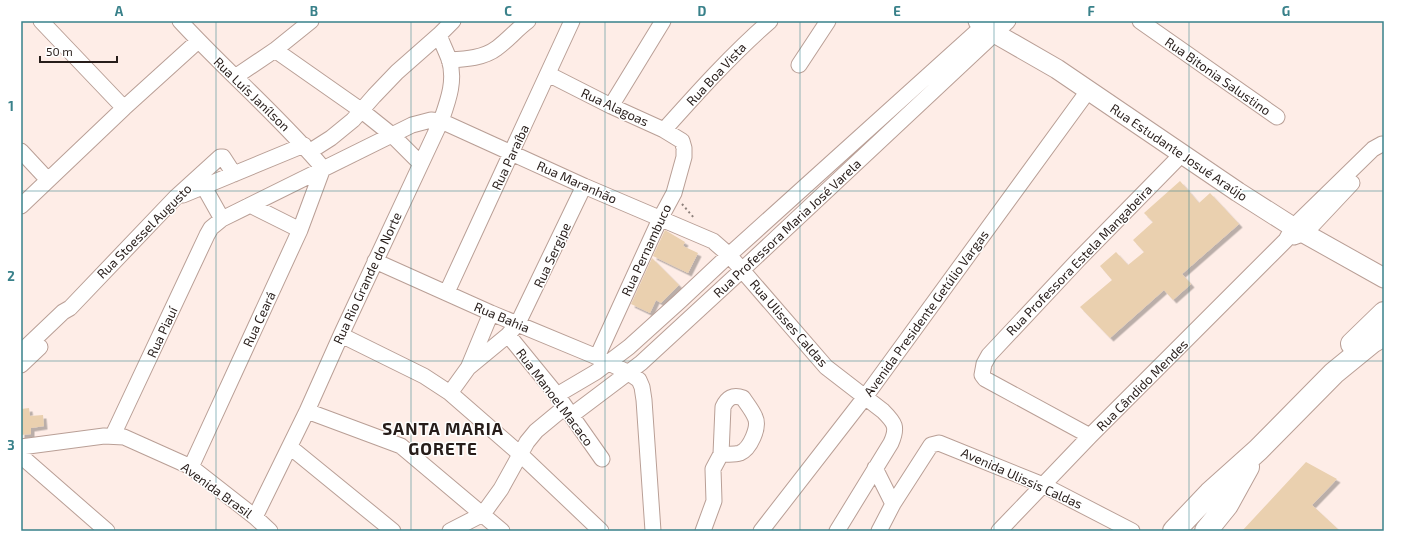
<svg xmlns="http://www.w3.org/2000/svg" width="1405" height="552" viewBox="0 0 1405 552" font-family="'Exo 2',sans-serif">
<defs>
<filter id="shadow"><feDropShadow dx="3.5" dy="3.5" stdDeviation="0" flood-color="#0004"/></filter>
</defs>
<rect width="100%" height="100%" fill="#feede7"/>
<!-- building -->
<path fill="#ead0af" filter="url(#shadow)" d="M 1180,181 L 1199,203 L 1210,193 L 1239,224 L 1182,274 L 1191,284 L 1173,300 L 1164,290 L 1110,338 L 1080,307 L 1112,280 L 1100,266 L 1116,252 L 1128,265 L 1144,252 L 1133,240 L 1153,222 L 1144,213 Z
M 665,230 L 685,242 L 683,246 L 698,253 L 688,273 L 653,256 Z
M 652,258 L 679,285 L 661,303 L 656,300 L 650,313 L 631,304 Z
M 29,408 L 30,416 L 43,415 L 44,426 L 31,428 L 31,434 L 21,435 L 21,409 Z
M 1306,462 L 1337,479 L 1312,505 L 1340,531 L 1242,531 Z"/>
<g fill="none" stroke-linecap="round" stroke-linejoin="round">
<!-- minor casing -->
<g stroke="#b99f96" stroke-width="17">
<path id="minor" d="M 41,21 L 124,108
M 180,21 C 226,71 279,116 323,168 L 300,230 L 191,467
M 1140,21 L 1277,117
M 275,50 L 362,111 L 392,135 L 421,164
M 449,60 C 466,59 484,58 497,48 C 508,40 517,29 528,21
M 799,65 L 828,21
M 548,74 L 611,106 L 664,130 L 682,141 L 684,148 L 684,157 L 674,193 L 660,219 L 597,357
M 235,77 L 275,50 L 311,21
M 611,106 L 663,21
M 664,130 C 698,92 732,54 770,21
M 21,151 L 48,180
M 309,152 L 331,138 L 353,120 L 374,96 L 397,72 L 439,35 L 453,21
M 204,187 L 222,219
M 183,195 L 304,145
M 250,205 L 300,230
M 21,206 L 124,108 L 198,41
M 1294,237 L 1305,233 L 1352,183
M 375,261 L 491,313 L 597,357 L 629,373 L 639,380 L 642,387 L 644,400 L 653,531
M 447,292 L 572,21
M 341,335 L 424,376 L 450,393 L 520,454 L 601,531
M 508,335 L 557,395 L 602,459
M 21,352 L 63,312 L 70,308 L 176,197 L 220,157 L 223,157 L 234,174
M 21,365 L 40,347
M 469,366 L 491,313
M 450,393 L 468,368 L 508,335 L 518,323 L 584,186
M 557,395 L 596,372 L 629,347 L 680,301 L 729,255 L 984,25
M 307,411 L 401,446 L 502,531
M 572,415 L 641,363 L 742,270 L 1008,21
M 113,435 L 207,235 L 211,228 L 222,219 L 412,125 L 431,120 L 441,121 L 584,186 L 713,241 L 729,255 L 826,367 L 883,411 C 895,423 898,427 891,443 L 837,531
M 1090,436 L 985,379 L 982,375 L 984,364 L 989,355 L 1079,259 L 1182,154
M 21,447 L 104,436 L 124,437 L 191,467 L 255,517 L 270,531
M 290,447 L 393,531
M 21,456 L 107,531
M 875,468 L 893,504
M 255,517 L 307,411 L 341,335 L 441,121 C 448,101 456,80 449,59 C 446,51 442,43 439,35
M 450,531 L 483,514 L 501,489 L 527,442 L 536,431 L 565,407
M 703,531 L 714,501 L 713,469 L 721,454 L 723,407 C 727,398 733,394 743,398 C 747,404 752,410 755,417 C 760,427 750,449 740,453 C 734,455 727,454 721,454
M 761,531 L 865,397 L 1088,91
M 879,531 L 893,504 L 931,445 L 939,443 L 1043,485 L 1132,531
M 999,531 L 1090,436 L 1286,240 L 1293,227 L 1373,149 L 1382,144"/>
</g>
<!-- major casing -->
<g stroke="#b99f96" stroke-width="21">
<path id="major" d="M 978,21 L 996,34 L 1057,69 L 1238,192 L 1293,227 L 1384,278"/>
</g>
<!-- highway casing -->
<g stroke="#b99f96" stroke-width="24">
<path id="highway" d="M 1352,344 L 1384,313
M 1174,531 L 1210,493 L 1258,450 L 1334,373 L 1372,342 L 1384,335
M 1206,531 L 1227,505 L 1248,467"/>
</g>
<!-- path -->
<path stroke="#8d807b" stroke-width="2" stroke-dasharray="2 3" stroke-linecap="butt" d="M 682,204 L 695,219"/>
<!-- minor -->
<use href="#minor" stroke="#fff" stroke-width="15"/>
<!-- major -->
<use href="#major" stroke="#fff" stroke-width="19"/>
<!-- highway -->
<use href="#highway" stroke="#fff" stroke-width="22"/>
</g>
<!-- grid -->
<path fill="none" stroke="#39818a" stroke-width="1" stroke-opacity="0.55" d="M 216,21 L 216,531M 411,21 L 411,531M 605,21 L 605,531M 800,21 L 800,531M 994,21 L 994,531M 1189,21 L 1189,531M 21,191 L 1384,191M 21,361 L 1384,361"/>
<g text-anchor="middle" stroke-width="3" stroke-linejoin="round" paint-order="stroke">
<!-- street labels -->
<g font-size="13" fill="#271d1a" stroke="#fff">
<text transform="translate(716 74) rotate(-47)" y="5">Rua Boa Vista</text>
<text transform="translate(1218 76) rotate(35)" y="5">Rua Bitonia Salustino</text>
<text transform="translate(252 94) rotate(44)" y="5">Rua Luís Janílson</text>
<text transform="translate(615 107) rotate(25)" y="5">Rua Alagoas</text>
<text transform="translate(1179 152) rotate(34)" y="5">Rua Estudante Josué Araújo</text>
<text transform="translate(510 157) rotate(-65)" y="5">Rua Paraíba</text>
<text transform="translate(577 182) rotate(24)" y="5">Rua Maranhão</text>
<text transform="translate(787 228) rotate(-43)" y="5">Rua Professora Maria José Varela</text>
<text transform="translate(144 231) rotate(-45)" y="5">Rua Stoessel Augusto</text>
<text transform="translate(646 250) rotate(-65)" y="5">Rua Pernambuco</text>
<text transform="translate(552 255) rotate(-65)" y="5">Rua Sergipe</text>
<text transform="translate(1079 260) rotate(-46)" y="5">Rua Professora Estela Mangabeira</text>
<text transform="translate(367 278) rotate(-65)" y="5">Rua Rio Grande do Norte</text>
<text transform="translate(926 313) rotate(-54)" y="5">Avenida Presidente Getúlio Vargas</text>
<text transform="translate(502 317) rotate(23)" y="5">Rua Bahia</text>
<text transform="translate(259 319) rotate(-65)" y="5">Rua Ceará</text>
<text transform="translate(789 323) rotate(49)" y="5">Rua Ulisses Caldas</text>
<text transform="translate(162 332) rotate(-65)" y="5">Rua Piauí</text>
<text transform="translate(1142 385) rotate(-45)" y="5">Rua Cândido Mendes</text>
<text transform="translate(555 397) rotate(53)" y="5">Rua Manoel Macaco</text>
<text transform="translate(1022 478) rotate(24)" y="5">Avenida Ulissis Caldas</text>
<text transform="translate(217 490) rotate(36)" y="5">Avenida Brasil</text>
</g>
<!-- district labels -->
<g font-size="17" font-weight="bold" letter-spacing="1" fill="#271d1a" stroke="#fff">
<text x="443" y="435">SANTA MARIA<tspan x="443" dy="20">GORETE</tspan></text>
</g>
</g>
<!-- border -->
<rect width="1405" height="552" fill="none" stroke="#ffffff" stroke-width="44"/>
<!-- scale -->
<path d="M40 56v6h77v-6" fill="none" stroke="#271d1a" stroke-width="2"/>
<text x="46" y="56" font-size="12" fill="#271d1a" stroke="#ffffff" stroke-width="3" paint-order="stroke">50 m</text>
<rect x="22" y="22" width="1361" height="508" fill="none" stroke="#39818a" stroke-width="1.5"/>
<g font-size="13" text-anchor="middle" font-weight="bold" fill="#39818a">
<text x="119" y="16">A</text>
<text x="314" y="16">B</text>
<text x="508" y="16">C</text>
<text x="702" y="16">D</text>
<text x="897" y="16">E</text>
<text x="1091" y="16">F</text>
<text x="1286" y="16">G</text>
<text x="11" y="111">1</text>
<text x="11" y="281">2</text>
<text x="11" y="450">3</text>
</g>
</svg>
